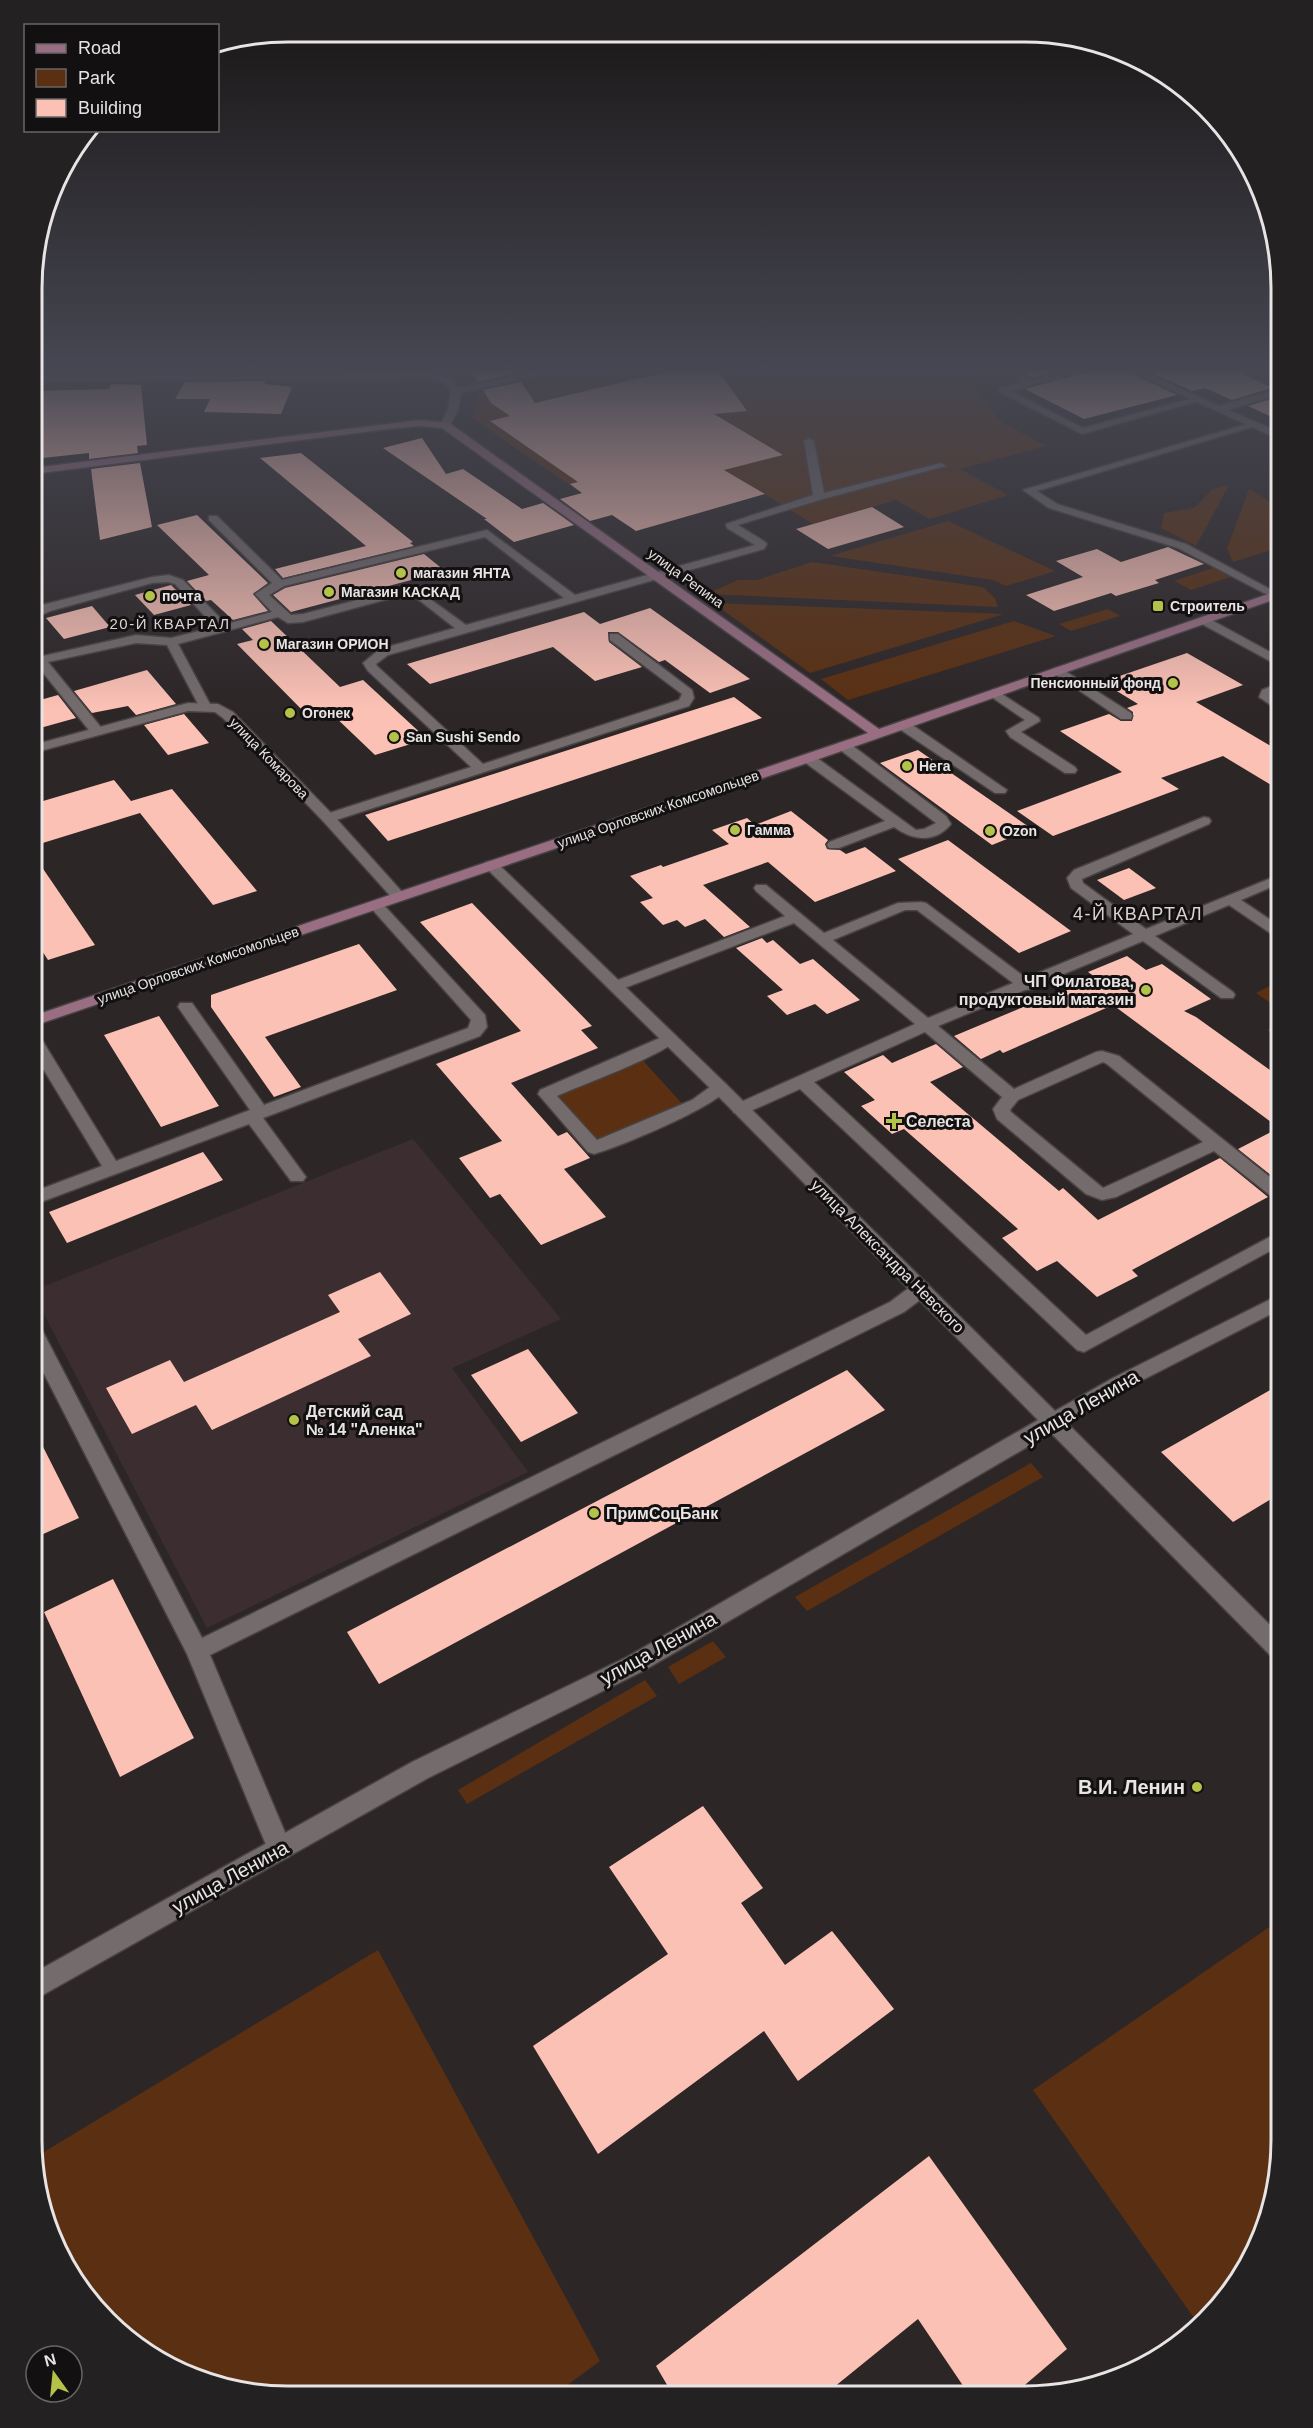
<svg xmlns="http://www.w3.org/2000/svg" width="1313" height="2428" viewBox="0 0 1313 2428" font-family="Helvetica,sans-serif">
<rect width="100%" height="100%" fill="#2d2627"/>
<!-- built -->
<path fill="#3c2e30" d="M 413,1139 L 561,1319 L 452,1368 L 528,1472 L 207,1628 L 32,1291 Z"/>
<!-- green -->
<path fill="#5b3012" d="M 572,369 L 954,369 L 975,384 L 998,420 L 1046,446 L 960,469 L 1008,495 L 930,519 L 896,500 L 813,524 L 743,481 L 615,516 L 472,418 L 480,387 Z
M 1229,485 L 1196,546 L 1161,528 L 1164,513 L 1194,508 L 1213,489 Z
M 1249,489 L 1281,508 L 1281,547 L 1233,562 L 1227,549 Z
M 948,521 L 1055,571 L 1006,586 L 993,580 L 830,556 Z
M 812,562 L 983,587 L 995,598 L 998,607 L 707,594 L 738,580 L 757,580 Z
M 1213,568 L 1230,577 L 1191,590 L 1174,581 Z
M 713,603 L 1004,614 L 810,673 Z
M 1108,609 L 1120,616 L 1071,631 L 1059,624 Z
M 1014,621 L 1056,636 L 848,700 L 821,679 Z
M 1281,980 L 1281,1010 L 1256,993 Z
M 638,1055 L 687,1109 L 594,1148 L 546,1094 Z
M 1031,1463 L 1043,1477 L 807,1611 L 795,1597 Z
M 713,1641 L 726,1657 L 679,1684 L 668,1667 Z
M 645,1680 L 657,1696 L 467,1804 L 458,1790 Z
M 1281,1919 L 1281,2157 L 1262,2238 L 1228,2296 L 1199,2325 L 1033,2090 Z
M 378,1950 L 600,2361 L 554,2395 L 254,2394 L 189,2377 L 119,2333 L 75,2283 L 45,2223 L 34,2158 Z"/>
<!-- building -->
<path fill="#fcc1b5" d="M 470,369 L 512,369 L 515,373 L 478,382 Z
M 678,369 L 717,369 L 747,411 L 714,414 L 783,455 L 724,470 L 765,494 L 636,531 L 612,515 L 590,521 L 560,499 L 582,493 L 570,484 L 578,482 L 490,421 L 510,416 L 491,403 L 483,390 L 521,382 L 535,403 Z
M 1018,369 L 1066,369 L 1032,378 Z
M 1094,369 L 1122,369 L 1177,395 L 1084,419 L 1025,389 Z
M 1143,369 L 1243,369 L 1243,374 L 1272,388 L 1232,400 L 1205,388 L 1192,391 Z
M 266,381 L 264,384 L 292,387 L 281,414 L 204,412 L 210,399 L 175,399 L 185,382 Z
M 111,384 L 141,385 L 147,445 L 137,446 L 138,453 L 89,459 L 89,453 L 33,459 L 33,391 L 109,389 Z
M 1281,396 L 1281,421 L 1248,406 Z
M 422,438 L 446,474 L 463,469 L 522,509 L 543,503 L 574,525 L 514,542 L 484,519 L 487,519 L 383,448 Z
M 301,453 L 413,542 L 410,543 L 414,546 L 283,578 L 275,569 L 366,546 L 260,458 Z
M 140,463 L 152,527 L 100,540 L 91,469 Z
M 872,507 L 904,527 L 828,549 L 796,529 Z
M 197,515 L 268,583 L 253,594 L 268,611 L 233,620 L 211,600 L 206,601 L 187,581 L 209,575 L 157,525 Z
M 1168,547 L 1204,564 L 1155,580 L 1159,583 L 1116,596 L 1111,593 L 1054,611 L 1026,595 L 1083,577 L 1056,561 L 1097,549 L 1121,562 Z
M 424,554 L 445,571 L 291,612 L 273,595 L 285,588 Z
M 171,585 L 191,605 L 154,615 L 135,595 Z
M 92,606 L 110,627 L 64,639 L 46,618 Z
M 650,608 L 750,679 L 710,693 L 665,660 L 659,662 L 618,632 L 608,632 L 609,642 L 642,667 L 595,681 L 553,647 L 430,684 L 407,664 L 584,612 L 600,624 Z
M 271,621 L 340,687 L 363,680 L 427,739 L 375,755 L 331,713 L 311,719 L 237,644 L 253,640 L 242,629 Z
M 1187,653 L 1243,685 L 1196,702 L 1281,752 L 1281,791 L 1223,756 L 1161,778 L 1179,789 L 1053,836 L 1017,811 L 1122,772 L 1060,731 L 1109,714 L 1121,721 L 1132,721 L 1133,712 L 1127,708 L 1138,704 L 1102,682 Z
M 147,670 L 176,704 L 136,715 L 128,706 L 92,713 L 74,691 Z
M 58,695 L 76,718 L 33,730 L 33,702 Z
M 734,697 L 762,718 L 388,841 L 365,815 Z
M 184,714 L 209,743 L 168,755 L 144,725 Z
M 918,750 L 1032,829 L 992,845 L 880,763 Z
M 114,780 L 131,801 L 172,789 L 257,891 L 213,905 L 140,813 L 33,846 L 33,804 Z
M 791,811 L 828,840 L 825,844 L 827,849 L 840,850 L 846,854 L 865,847 L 896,871 L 815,902 L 768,862 L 703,885 L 750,927 L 724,937 L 705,919 L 685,927 L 677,920 L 663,925 L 640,902 L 653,898 L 630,876 L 661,865 L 663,867 L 729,844 L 712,830 L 747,818 L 755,825 Z
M 948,840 L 1071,931 L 1019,953 L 898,859 Z
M 33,854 L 95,945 L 48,960 L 33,937 Z
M 1129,868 L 1156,888 L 1124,900 L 1097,880 Z
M 472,903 L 592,1026 L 581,1030 L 598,1048 L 511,1083 L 558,1136 L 567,1132 L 590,1158 L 564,1169 L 606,1217 L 541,1245 L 500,1194 L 490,1198 L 459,1158 L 502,1141 L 436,1064 L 521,1031 L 420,922 Z
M 762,938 L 767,943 L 773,940 L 800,964 L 813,959 L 860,1000 L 827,1014 L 815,1004 L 787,1015 L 767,996 L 783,990 L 736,948 Z
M 359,944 L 397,990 L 265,1037 L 301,1087 L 274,1097 L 211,1007 L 211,995 Z
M 1127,956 L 1146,970 L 1162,964 L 1211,999 L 1184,1011 L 1196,1017 L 1281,1078 L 1281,1183 L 1238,1149 L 1279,1128 L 1113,1005 L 1003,1053 L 1000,1050 L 981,1059 L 954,1036 L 1095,977 L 1088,972 Z
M 159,1016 L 219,1106 L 161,1127 L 104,1035 Z
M 936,1044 L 963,1067 L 930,1082 L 1059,1191 L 1063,1188 L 1098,1220 L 1220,1158 L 1268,1197 L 1132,1270 L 1138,1276 L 1097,1297 L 1057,1261 L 1037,1271 L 1002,1238 L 1018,1229 L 904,1129 L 892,1134 L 861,1106 L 875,1100 L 844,1072 L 883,1055 L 892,1063 Z
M 203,1152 L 223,1180 L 67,1243 L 49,1212 Z
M 380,1272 L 411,1314 L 358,1339 L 371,1356 L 212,1430 L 196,1405 L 132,1434 L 106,1388 L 170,1360 L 184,1382 L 340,1312 L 328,1295 Z
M 528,1349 L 578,1413 L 521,1442 L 471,1375 Z
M 847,1370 L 885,1410 L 379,1684 L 347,1632 Z
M 1281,1384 L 1281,1493 L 1233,1522 L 1161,1452 Z
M 32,1425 L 79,1518 L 32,1539 Z
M 113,1579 L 194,1738 L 120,1777 L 44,1612 Z
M 703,1806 L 763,1888 L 741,1903 L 785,1965 L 832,1931 L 894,2009 L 798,2081 L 764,2031 L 598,2154 L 533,2046 L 668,1954 L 609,1867 Z
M 929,2156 L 1067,2349 L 1012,2396 L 970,2396 L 918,2319 L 823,2396 L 673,2395 L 656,2366 Z"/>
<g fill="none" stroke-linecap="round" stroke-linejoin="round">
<!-- lane casing -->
<g stroke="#484243" stroke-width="3">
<path id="lane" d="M 1002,369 L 1014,369 L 1032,380 L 1075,369 L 1092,369 L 1011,391 L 1083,428 L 1197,397 L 1202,400 L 1082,434 L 999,392 L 999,388 L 1022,382 Z
M 1250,423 L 1259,425 L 1037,491 L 1057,504 L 1186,544 L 1281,595 L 1281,602 L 1178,548 L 1049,508 L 1023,490 Z
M 809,438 L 814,441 L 824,493 L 941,463 L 946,466 L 823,499 L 738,525 L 765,542 L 767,544 L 764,549 L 388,655 L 376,664 L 377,666 L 483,764 L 679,700 L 682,694 L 610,640 L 610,634 L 618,634 L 692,690 L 694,698 L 689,706 L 333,821 L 323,821 L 321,818 L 323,815 L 471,767 L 368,671 L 363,663 L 380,649 L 455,628 L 410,593 L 303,622 L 288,623 L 278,617 L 178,644 L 211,706 L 205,710 L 199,706 L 167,645 L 136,643 L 48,662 L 104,731 L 97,735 L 92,734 L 37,665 L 33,666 L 34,649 L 43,656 L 136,635 L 171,638 L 215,627 L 175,584 L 168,582 L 152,583 L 50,611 L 33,619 L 33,610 L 42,605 L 152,577 L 169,575 L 183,580 L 226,624 L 272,612 L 255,594 L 272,583 L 209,520 L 209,516 L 217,516 L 282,580 L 487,530 L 575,595 L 755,545 L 727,528 L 726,524 L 813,495 L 804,441 ZM 485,537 L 564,598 L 466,625 L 412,586 L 303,614 L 291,615 L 269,595 L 284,586 Z
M 1059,667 L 1131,713 L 1132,716 L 1131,719 L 1121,719 L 1055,674 L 1053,671 L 1055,668 Z
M 1281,682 L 1281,691 L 1272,696 L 1281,702 L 1281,712 L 1259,697 L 1262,690 Z
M 994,689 L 1039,718 L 1040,721 L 1021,732 L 1075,767 L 1077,770 L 1075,773 L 1065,773 L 1010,737 L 1006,731 L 1025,720 L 990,696 L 988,693 Z
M 903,721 L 908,722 L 1007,790 L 1005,793 L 995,793 L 898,728 L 896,725 Z
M 844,742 L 849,743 L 946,816 L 951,824 C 935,844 912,840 894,827 L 839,848 L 829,848 L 827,845 L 829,842 L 885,821 L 803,761 L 801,758 L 803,755 L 813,755 L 916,830 L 924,829 L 936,823 L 839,749 L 837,746 L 839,743 Z
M 1204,817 L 1209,818 L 1211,821 L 1209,824 L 1082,879 L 1083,883 L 1146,929 L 1281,874 L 1281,883 L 1241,900 L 1281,927 L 1281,938 L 1276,937 L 1229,905 L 1155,936 L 1233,992 L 1235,995 L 1233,998 L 1221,998 L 1143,941 L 1035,986 L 1033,989 L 1025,990 L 938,1026 L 1014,1089 L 1096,1052 L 1102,1051 L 1119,1056 L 1281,1186 L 1281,1201 L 1275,1199 L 1214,1151 L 1116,1197 L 1102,1200 L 1086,1194 L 997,1119 L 993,1109 L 1002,1097 L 925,1032 L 814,1082 L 1086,1335 L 1281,1231 L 1281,1245 L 1084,1352 L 1077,1350 L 800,1089 L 746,1113 L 734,1113 L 732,1109 L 734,1105 L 915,1024 L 794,923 L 622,989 L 616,991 L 608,986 L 610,983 L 785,916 L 756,891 L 754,888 L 756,885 L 766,885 L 824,933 L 898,903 L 921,902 L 926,903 L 1026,978 L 1133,934 L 1071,888 L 1067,878 L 1074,870 ZM 905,910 L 917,910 L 1013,983 L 928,1018 L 833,940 ZM 1103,1062 L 1107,1064 L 1203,1142 L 1103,1188 L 1011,1112 L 1010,1110 L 1018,1100 Z
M 376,901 L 381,902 L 485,1015 L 487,1027 L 480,1036 L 263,1118 L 303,1173 L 306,1177 L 303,1181 L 291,1181 L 249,1124 L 33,1205 L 33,1192 L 102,1166 L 33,1052 L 33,1034 L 39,1035 L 116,1161 L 250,1110 L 178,1007 L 180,1003 L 192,1003 L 264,1105 L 468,1028 L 471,1020 L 371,908 L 369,905 L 371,902 Z
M 1278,1025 L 1281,1026 L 1281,1038 L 1275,1037 L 1270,1030 Z
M 669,1034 L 675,1035 L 677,1039 C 667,1054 579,1086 557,1096 L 597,1140 L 692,1100 L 714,1084 L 726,1084 L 728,1088 C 716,1107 619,1147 594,1154 L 588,1152 L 538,1094 L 540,1090 Z
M 921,1282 L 928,1284 L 930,1289 L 928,1294 L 904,1312 L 210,1655 L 292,1849 L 289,1857 L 280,1861 L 271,1857 L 187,1654 L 32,1350 L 32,1323 L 39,1325 L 42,1330 L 202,1638 L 890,1302 L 914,1284 Z"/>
</g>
<!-- street casing -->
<g stroke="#484243" stroke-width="3">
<path id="street" d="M 547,369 L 566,369 L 461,393 L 458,410 L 449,427 L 445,428 L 440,425 L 448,410 L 451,391 L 445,382 L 430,378 L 34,381 L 34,375 L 431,372 L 451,378 L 458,388 Z
M 1124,369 L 1137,369 L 1219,406 L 1281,388 L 1281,394 L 1228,410 L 1281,433 L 1281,440 Z
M 1204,616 L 1281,658 L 1281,667 L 1200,623 L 1198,620 Z
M 188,703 L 218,704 L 233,712 L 333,815 L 404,894 L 406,897 L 404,900 L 394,900 L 323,821 L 223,718 L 215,712 L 188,711 L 33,753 L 33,745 Z
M 491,861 L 496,862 L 726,1084 L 1055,1411 L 1113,1378 L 1281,1294 L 1281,1309 L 1127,1388 L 1067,1423 L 1281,1636 L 1281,1661 L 1273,1658 L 1051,1433 L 643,1671 L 428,1778 L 32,2001 L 32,1974 L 412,1762 L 627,1657 L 1038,1420 L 714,1092 L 486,868 L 484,865 L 486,862 Z"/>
</g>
<!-- secondary casing -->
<g stroke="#484243" stroke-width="3">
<path id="secondary" d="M 420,420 L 449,423 L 879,729 L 1277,591 L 1281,590 L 1281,597 L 813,761 L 33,1026 L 33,1016 L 868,733 L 442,428 L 420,426 L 389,429 L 33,474 L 33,468 Z"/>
</g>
<!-- lane -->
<use href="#lane" fill="#736b6c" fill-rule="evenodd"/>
<!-- street -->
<use href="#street" fill="#736b6c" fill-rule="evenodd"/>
<!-- secondary -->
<use href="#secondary" fill="#996e83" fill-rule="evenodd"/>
</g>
<!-- sky -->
<linearGradient id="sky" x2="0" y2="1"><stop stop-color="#191515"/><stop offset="0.52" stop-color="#464752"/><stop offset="1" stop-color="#464752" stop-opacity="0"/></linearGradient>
<rect width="1313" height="709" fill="url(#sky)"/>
<!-- markers -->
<g fill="#b4c24a" stroke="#131011" stroke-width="2">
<circle cx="401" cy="573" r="6"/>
<circle cx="329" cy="592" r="6"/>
<circle cx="150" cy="596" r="6"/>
<rect x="1152" y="600" width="12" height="12" rx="3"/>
<circle cx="264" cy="644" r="6"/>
<circle cx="1173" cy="683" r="6"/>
<circle cx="290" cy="713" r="6"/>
<circle cx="394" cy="737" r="6"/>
<circle cx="907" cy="766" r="6"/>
<circle cx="735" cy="830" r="6"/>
<circle cx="990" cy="831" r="6"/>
<circle cx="1146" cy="990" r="6"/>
<path d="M891 1112h6v6h6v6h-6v6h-6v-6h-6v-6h6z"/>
<circle cx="294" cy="1420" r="6"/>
<circle cx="594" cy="1513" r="6"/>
<circle cx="1197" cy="1787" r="6"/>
</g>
<g text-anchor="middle" stroke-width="6" stroke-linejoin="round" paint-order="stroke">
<!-- far-poi labels -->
<g font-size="14" font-weight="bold" fill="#e8e4e4" stroke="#131011" text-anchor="start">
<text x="413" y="578">магазин ЯНТА</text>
<text x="341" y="597">Магазин КАСКАД</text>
<text x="162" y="601">почта</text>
<text x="1170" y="611">Строитель</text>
<text x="276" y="649">Магазин ОРИОН</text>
<text x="1161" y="688" text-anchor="end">Пенсионный фонд</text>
<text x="302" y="718">Огонек</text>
<text x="406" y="742">San Sushi Sendo</text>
<text x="919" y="771">Нега</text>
<text x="747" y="835">Гамма</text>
<text x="1002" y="836">Ozon</text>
</g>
<!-- far-street labels -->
<g font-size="14" fill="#e8e4e4" stroke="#131011">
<text transform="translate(686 578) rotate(36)" y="5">улица Репина</text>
<text transform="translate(269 758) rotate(46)" y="5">улица Комарова</text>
<text transform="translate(658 809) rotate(-19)" y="5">улица Орловских Комсомольцев</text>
<text transform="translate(198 965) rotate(-19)" y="5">улица Орловских Комсомольцев</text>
</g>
<!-- far-neighbourhood labels -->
<g font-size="15" letter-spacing="1.5" fill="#dcd2d3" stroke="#131011">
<text x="170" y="629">20-Й КВАРТАЛ</text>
</g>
<!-- poi labels -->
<g font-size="16" font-weight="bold" fill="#e8e4e4" stroke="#131011" text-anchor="start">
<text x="1134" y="987" text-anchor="end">ЧП Филатова,<tspan x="1134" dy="18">продуктовый магазин</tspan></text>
<text x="906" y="1127">Селеста</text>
<text x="306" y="1417">Детский сад<tspan x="306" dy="18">№ 14 "Аленка"</tspan></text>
<text x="606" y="1519">ПримСоцБанк</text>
</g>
<!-- street labels -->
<g font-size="16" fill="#e8e4e4" stroke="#131011">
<text transform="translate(888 1256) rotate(45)" y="6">улица Александра Невского</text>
</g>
<!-- neighbourhood labels -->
<g font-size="18" letter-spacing="1.5" fill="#dcd2d3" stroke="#131011">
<text x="1138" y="920">4-Й КВАРТАЛ</text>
</g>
<!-- near-street labels -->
<g font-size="20" fill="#e8e4e4" stroke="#131011">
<text transform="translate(1081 1407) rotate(-30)" y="7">улица Ленина</text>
<text transform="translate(658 1648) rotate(-29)" y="7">улица Ленина</text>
<text transform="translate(230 1877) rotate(-29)" y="7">улица Ленина</text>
</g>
<!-- near-poi labels -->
<g font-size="20" font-weight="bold" fill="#e8e4e4" stroke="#131011" text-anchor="end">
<text x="1185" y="1794">В.И. Ленин</text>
</g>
</g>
<!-- crop -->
<path d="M0 0H1313V2428H0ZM288 42H1025A246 246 0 0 1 1271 288V2140A246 246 0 0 1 1025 2386H288A246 246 0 0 1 42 2140V288A246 246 0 0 1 288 42Z" fill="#242122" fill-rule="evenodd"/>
<path fill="none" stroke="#e8e4e4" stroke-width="3" d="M288 42H1025A246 246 0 0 1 1271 288V2140A246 246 0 0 1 1025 2386H288A246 246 0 0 1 42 2140V288A246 246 0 0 1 288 42Z"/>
<!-- legend -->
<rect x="24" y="24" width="195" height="108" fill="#131011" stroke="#686565" stroke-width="1.5"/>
<rect x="36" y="44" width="30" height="9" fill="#996e83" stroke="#686565" stroke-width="1.5"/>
<text x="78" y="54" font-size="18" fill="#e8e4e4">Road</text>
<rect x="36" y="69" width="30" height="18" fill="#5b3012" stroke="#686565" stroke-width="1.5"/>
<text x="78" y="84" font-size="18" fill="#e8e4e4">Park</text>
<rect x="36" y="99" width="30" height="18" fill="#fcc1b5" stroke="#686565" stroke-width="1.5"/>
<text x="78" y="114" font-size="18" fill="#e8e4e4">Building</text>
<!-- north arrow -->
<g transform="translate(54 2374) rotate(345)"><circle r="28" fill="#131011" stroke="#686565" stroke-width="1.5"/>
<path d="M0-4.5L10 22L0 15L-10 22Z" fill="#b4c24a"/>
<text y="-9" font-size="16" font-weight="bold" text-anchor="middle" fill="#e8e4e4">N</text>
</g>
</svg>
